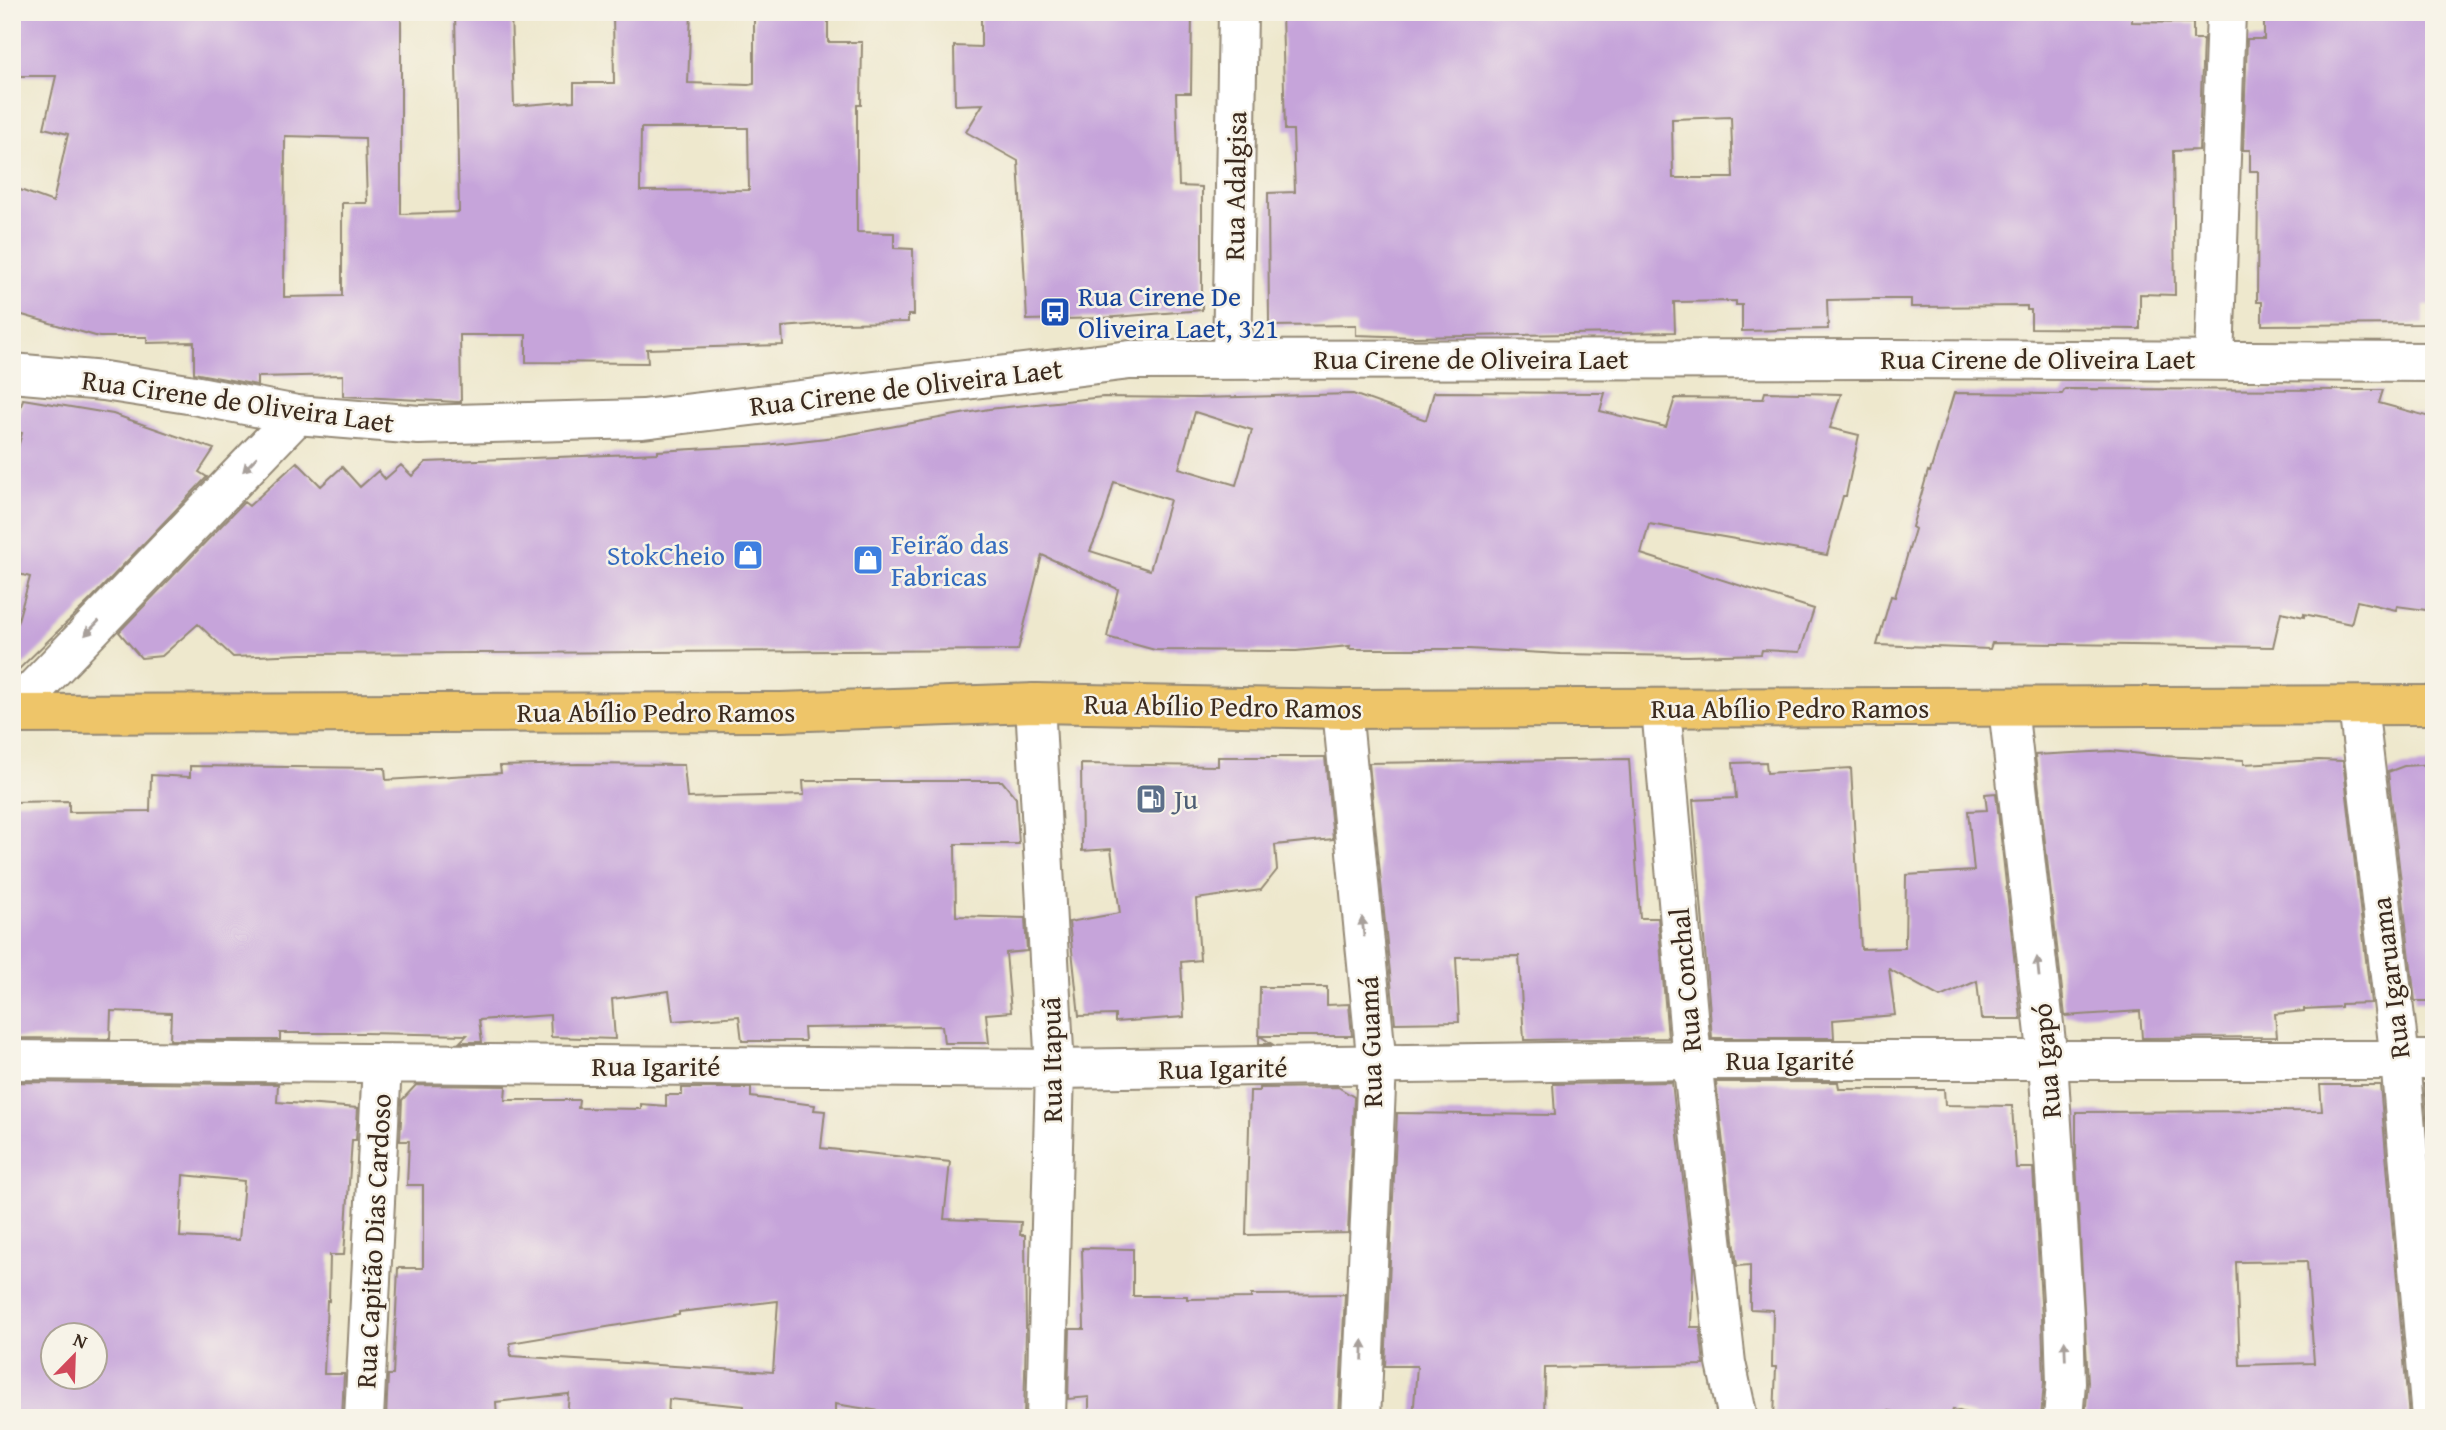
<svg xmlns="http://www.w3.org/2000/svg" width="2446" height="1430" viewBox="0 0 2446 1430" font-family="'Gentium Book Plus',serif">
<rect width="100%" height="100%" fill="#f7f3e8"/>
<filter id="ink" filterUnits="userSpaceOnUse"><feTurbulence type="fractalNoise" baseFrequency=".0143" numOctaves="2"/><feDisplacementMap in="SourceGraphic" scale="14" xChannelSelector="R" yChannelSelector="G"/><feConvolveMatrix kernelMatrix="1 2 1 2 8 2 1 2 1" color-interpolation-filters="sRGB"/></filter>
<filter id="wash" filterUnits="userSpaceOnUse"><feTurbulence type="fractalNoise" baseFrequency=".00686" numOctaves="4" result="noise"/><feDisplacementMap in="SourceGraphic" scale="28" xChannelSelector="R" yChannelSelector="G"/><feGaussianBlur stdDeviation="1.57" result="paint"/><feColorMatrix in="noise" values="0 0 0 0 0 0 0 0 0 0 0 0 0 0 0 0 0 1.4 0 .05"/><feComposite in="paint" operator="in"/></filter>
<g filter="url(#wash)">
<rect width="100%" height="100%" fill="#eee8cd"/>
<g id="blocks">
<!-- building -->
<path fill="#c6a4da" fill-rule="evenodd" d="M 12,12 L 401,12 L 401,214 L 459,212 L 455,12 L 511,12 L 514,106 L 574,101 L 574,83 L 614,83 L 613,12 L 691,12 L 688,83 L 748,85 L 754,84 L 754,12 L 828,12 L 828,42 L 862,42 L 861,105 L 857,105 L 857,232 L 894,233 L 894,248 L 913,249 L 914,315 L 908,315 L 908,322 L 835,323 L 782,327 L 783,345 L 647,349 L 648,363 L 526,362 L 526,335 L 460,335 L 461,402 L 457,402 L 343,396 L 343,375 L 257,377 L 257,385 L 204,375 L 194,373 L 194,342 L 147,343 L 147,337 L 99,337 L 12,312 L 22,264 L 12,261 L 20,227 L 12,224 L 12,187 L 53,202 L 68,134 L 44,128 L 56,76 L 12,76 ZM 641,128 L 748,128 L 749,190 L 640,191 ZM 285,136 L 365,138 L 367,203 L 342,203 L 342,296 L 284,297 Z
M 981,12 L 1192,12 L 1191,93 L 1176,93 L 1179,186 L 1202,187 L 1202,310 L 1103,318 L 1027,320 L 1018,161 L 966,132 L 983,104 L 955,105 L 954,46 L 981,47 Z
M 1282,12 L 2132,12 L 2132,22 L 2193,23 L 2193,39 L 2203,39 L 2199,150 L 2173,151 L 2175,295 L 2140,294 L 2140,329 L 2031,328 L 2031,310 L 2027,310 L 2027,306 L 1911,307 L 1911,299 L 1877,299 L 1827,300 L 1828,329 L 1742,331 L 1742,305 L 1736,305 L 1736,301 L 1674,302 L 1675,332 L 1414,337 L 1356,335 L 1356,325 L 1269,326 L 1268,193 L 1295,192 L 1293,130 L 1285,130 ZM 1731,117 L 1733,178 L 1673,178 L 1672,119 Z
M 2264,12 L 2434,12 L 2434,305 L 2424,305 L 2424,324 L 2262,325 L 2262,302 L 2257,302 L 2258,171 L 2250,171 L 2250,150 L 2243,150 L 2247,39 L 2264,39 Z
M 2065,389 L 2383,390 L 2379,403 L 2434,418 L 2434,611 L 2397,606 L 2396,610 L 2357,601 L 2351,624 L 2304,614 L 2304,617 L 2281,612 L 2273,647 L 1992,643 L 1990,649 L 1877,645 L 1891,596 L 1895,597 L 1915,529 L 1912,527 L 1928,471 L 1930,472 L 1954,393 L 2062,394 Z
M 1434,392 L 1605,393 L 1600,411 L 1666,427 L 1675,398 L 1763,399 L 1765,392 L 1841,394 L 1830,428 L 1859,435 L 1846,496 L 1843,496 L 1827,555 L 1649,524 L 1641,554 L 1814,609 L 1800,652 L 1762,650 L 1761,654 L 1688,656 L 1561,654 L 1468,649 L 1349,649 L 1350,646 L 1296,651 L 1155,650 L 1107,637 L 1118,589 L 1042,555 L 1018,650 L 302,654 L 233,657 L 198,624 L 162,656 L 141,658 L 119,632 L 244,502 L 249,506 L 297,462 L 321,486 L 342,467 L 360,487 L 378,471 L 385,479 L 401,465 L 412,476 L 426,462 L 658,453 L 658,451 L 765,445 L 835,437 L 989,409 L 1103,397 L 1199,398 L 1353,394 L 1426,420 ZM 1195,412 L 1252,430 L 1236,485 L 1179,468 ZM 1114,482 L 1170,500 L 1150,570 L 1090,551 L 1103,521 Z
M 23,399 L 113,414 L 214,449 L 199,472 L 207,477 L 90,600 L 12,676 L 12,642 L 30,577 L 12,572 L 12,469 L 22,433 L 14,431 Z
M 2111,751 L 2162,756 L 2244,760 L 2244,764 L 2319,760 L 2343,761 L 2371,1003 L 2341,1004 L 2341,1007 L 2304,1009 L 2304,1011 L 2275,1014 L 2277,1037 L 2142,1038 L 2140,1011 L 2065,1016 L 2035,755 Z
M 1218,757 L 1325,757 L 1333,839 L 1275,845 L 1277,870 L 1261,890 L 1196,899 L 1200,960 L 1181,962 L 1184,1017 L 1115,1022 L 1115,1015 L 1079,1016 L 1069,922 L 1120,913 L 1111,849 L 1082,851 L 1081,764 L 1218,766 Z
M 1629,759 L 1640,918 L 1658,918 L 1668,1038 L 1524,1040 L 1519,956 L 1456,957 L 1459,1022 L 1395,1023 L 1369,763 Z
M 1766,762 L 1767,773 L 1851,768 L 1861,949 L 1905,948 L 1906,875 L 1974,871 L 1968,811 L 1987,810 L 1985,794 L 1996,793 L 2021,1019 L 1981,1019 L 1977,981 L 1940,997 L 1889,969 L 1895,1015 L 1833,1020 L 1834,1038 L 1712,1038 L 1693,800 L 1736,798 L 1733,763 Z
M 578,764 L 684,765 L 687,798 L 804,795 L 803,781 L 1002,781 L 1016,798 L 1019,844 L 955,844 L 956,916 L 1025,918 L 1027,951 L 1006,953 L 1011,1012 L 986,1014 L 989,1043 L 944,1043 L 942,1026 L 804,1028 L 805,1041 L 742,1041 L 739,1016 L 673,1021 L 669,991 L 612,999 L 615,1039 L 551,1037 L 550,1015 L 479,1020 L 482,1042 L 460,1042 L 467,1035 L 364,1033 L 280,1033 L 280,1040 L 170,1040 L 171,1013 L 111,1011 L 110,1039 L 12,1038 L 12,802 L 69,801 L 69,812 L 150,811 L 151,775 L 190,777 L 190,766 L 385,768 L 386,780 L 501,773 L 500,766 Z
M 2434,764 L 2434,1001 L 2415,1001 L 2388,772 L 2404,766 Z
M 1260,987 L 1327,987 L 1327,1005 L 1349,1004 L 1352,1036 L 1260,1036 L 1272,1044 L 1259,1044 Z
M 12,1082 L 278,1084 L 277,1102 L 358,1108 L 356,1140 L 352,1140 L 344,1255 L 330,1255 L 329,1301 L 327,1300 L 324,1374 L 344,1374 L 342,1418 L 12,1418 ZM 183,1175 L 244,1181 L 239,1240 L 180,1237 ZM 52,1335 L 94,1335 L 94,1377 L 52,1377 Z
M 1672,1082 L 1693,1267 L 1691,1327 L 1700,1327 L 1704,1365 L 1545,1368 L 1544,1418 L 1413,1418 L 1417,1366 L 1385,1366 L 1397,1113 L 1555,1115 L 1553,1084 Z
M 1716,1082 L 1838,1082 L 1839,1089 L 1944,1089 L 1945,1105 L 2012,1106 L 2016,1168 L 2033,1168 L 2042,1318 L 2044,1382 L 2041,1418 L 1982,1418 L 1953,1409 L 1951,1418 L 1916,1418 L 1889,1411 L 1887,1418 L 1774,1418 L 1776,1367 L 1772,1367 L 1773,1310 L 1750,1309 L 1750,1265 L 1737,1266 Z
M 2424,1084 L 2434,1084 L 2434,1196 Z
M 416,1085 L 506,1086 L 505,1100 L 579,1100 L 578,1108 L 641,1109 L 641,1104 L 666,1106 L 666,1095 L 682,1095 L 682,1088 L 751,1088 L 751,1097 L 815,1105 L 814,1110 L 825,1111 L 821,1148 L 950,1162 L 944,1219 L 1021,1222 L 1020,1235 L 1025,1235 L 1026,1329 L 1024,1418 L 899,1418 L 899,1414 L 835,1404 L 835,1418 L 744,1418 L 744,1406 L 669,1399 L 668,1418 L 567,1418 L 569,1394 L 496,1402 L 497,1418 L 386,1418 L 388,1375 L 393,1375 L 398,1268 L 423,1268 L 423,1185 L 407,1185 L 409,1141 L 400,1141 L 402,1100 ZM 778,1301 L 773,1372 L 511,1356 L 510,1343 L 679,1315 L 679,1312 Z
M 2320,1085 L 2380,1085 L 2409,1418 L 2085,1418 L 2088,1382 L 2076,1163 L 2076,1112 L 2322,1111 ZM 2307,1261 L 2314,1363 L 2240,1365 L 2236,1262 Z
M 1338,1087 L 1354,1097 L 1348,1233 L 1246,1235 L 1250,1091 L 1259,1091 L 1259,1088 Z
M 1082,1248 L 1133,1249 L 1133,1296 L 1187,1296 L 1187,1299 L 1251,1298 L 1251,1295 L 1345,1294 L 1339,1418 L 1089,1418 L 1089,1397 L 1068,1399 L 1070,1329 L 1084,1329 Z"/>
</g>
</g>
<g filter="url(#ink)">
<use href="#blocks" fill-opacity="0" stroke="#948976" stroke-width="2"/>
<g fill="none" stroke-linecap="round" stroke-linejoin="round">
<!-- street casing -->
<g stroke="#948976" stroke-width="42">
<path id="street" d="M 1232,360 L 1238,12
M 2214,360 L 2226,12
M 12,373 L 104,381 L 188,394 L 297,415 L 419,425 L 643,419 L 1130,360 L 1891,359 L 2434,362
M 1035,703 L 1055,1069 L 1046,1418
M 2358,706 L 2400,1060 L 2431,1418
M 2008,707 L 2048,1060 L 2064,1317 L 2066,1383 L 2063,1418
M 1661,708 L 1692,1060 L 1726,1363 L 1738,1418
M 1342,709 L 1377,1066 L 1361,1418
M 12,712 L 297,415
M 12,1060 L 1055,1069 L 1692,1060 L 2434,1060
M 364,1418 L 382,1064"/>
</g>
<!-- primary casing -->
<g stroke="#948976" stroke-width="42">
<path id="primary" d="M 12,714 L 781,712 L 1035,703 L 1342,709 L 2434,705"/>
</g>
<!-- street -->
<use href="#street" stroke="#fff" stroke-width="38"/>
<!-- primary -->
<use href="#primary" stroke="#eec569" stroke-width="38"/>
</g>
<!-- one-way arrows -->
<defs><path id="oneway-solid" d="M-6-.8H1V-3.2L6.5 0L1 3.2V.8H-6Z" transform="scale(1.75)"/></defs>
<g fill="#a79f9a">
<use href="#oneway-solid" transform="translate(250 464) rotate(134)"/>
<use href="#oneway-solid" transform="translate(92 628) rotate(134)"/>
<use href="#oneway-solid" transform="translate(1363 927) rotate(-96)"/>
<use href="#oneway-solid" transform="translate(2038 967) rotate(-96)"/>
<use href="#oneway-solid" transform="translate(1363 1350) rotate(-88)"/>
<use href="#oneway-solid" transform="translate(2065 1350) rotate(-92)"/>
</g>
</g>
<!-- icons -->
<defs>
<g id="bus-square" transform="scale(1.575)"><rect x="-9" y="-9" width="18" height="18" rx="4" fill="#1a4fb4" stroke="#f7f3e8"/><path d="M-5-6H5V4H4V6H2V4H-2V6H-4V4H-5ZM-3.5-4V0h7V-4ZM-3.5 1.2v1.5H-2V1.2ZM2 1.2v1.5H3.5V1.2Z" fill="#fff"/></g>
<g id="shop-square" transform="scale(1.575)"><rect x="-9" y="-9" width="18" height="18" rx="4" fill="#3f7fe0" stroke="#f7f3e8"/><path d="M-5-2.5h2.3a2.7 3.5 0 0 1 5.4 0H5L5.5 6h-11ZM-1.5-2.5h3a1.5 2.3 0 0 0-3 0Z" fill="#fff"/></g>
<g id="fuel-square" transform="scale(1.575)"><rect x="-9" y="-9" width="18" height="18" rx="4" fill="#5c6f8a" stroke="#f7f3e8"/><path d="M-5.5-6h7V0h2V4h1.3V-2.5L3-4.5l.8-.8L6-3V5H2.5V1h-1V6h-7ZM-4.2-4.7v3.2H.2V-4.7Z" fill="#fff"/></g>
</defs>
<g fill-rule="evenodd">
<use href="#bus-square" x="1055" y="312"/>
<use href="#shop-square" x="748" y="555"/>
<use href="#shop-square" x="868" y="560"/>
<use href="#fuel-square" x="1151" y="799"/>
</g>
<g text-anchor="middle" stroke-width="5" stroke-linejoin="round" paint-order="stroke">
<!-- street labels -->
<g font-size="28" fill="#3b2a1e" stroke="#f7f3e8">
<text transform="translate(1235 186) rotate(-89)" y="10">Rua Adalgisa</text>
<text x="1471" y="369">Rua Cirene de Oliveira Laet</text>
<text x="2038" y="369">Rua Cirene de Oliveira Laet</text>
<text transform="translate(906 387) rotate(-7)" y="10">Rua Cirene de Oliveira Laet</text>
<text transform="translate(238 401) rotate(8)" y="10">Rua Cirene de Oliveira Laet</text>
<text transform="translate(1223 706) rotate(1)" y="10">Rua Abílio Pedro Ramos</text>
<text x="1790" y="718">Rua Abílio Pedro Ramos</text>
<text x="656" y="722">Rua Abílio Pedro Ramos</text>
<text transform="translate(2390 978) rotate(-97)" y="10">Rua Igaruama</text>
<text transform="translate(1685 980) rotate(-95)" y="10">Rua Conchal</text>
<text transform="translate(1370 1042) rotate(-92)" y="10">Rua Guamá</text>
<text transform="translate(1051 1060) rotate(-91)" y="10">Rua Itapuã</text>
<text x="1790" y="1070">Rua Igarité</text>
<text transform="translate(2046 1061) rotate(-95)" y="10">Rua Igapó</text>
<text x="656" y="1076">Rua Igarité</text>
<text transform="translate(1223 1068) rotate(-1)" y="10">Rua Igarité</text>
<text transform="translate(373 1241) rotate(-87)" y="10">Rua Capitão Dias Cardoso</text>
</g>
<!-- transit labels -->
<g font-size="28" fill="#164399" stroke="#f7f3e8" text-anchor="start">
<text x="1078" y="306">Rua Cirene De<tspan x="1078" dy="32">Oliveira Laet, 321</tspan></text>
</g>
<!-- shop labels -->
<g font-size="28" fill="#366cbe" stroke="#f7f3e8" text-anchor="start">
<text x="891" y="554">Feirão das<tspan x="891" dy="32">Fabricas</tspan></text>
<text x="725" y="565" text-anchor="end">StokCheio</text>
</g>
<!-- service labels -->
<g font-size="28" fill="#4e5e75" stroke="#f7f3e8" text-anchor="start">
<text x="1174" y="809">Ju</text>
</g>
</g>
<!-- margin -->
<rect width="2446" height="1430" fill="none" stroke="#f7f3e8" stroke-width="42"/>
<!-- north arrow -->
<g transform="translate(74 1356) rotate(23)"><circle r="33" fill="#f7f3e8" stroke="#aca397" stroke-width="2"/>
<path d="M0-5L12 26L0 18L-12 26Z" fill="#d1495b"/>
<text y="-10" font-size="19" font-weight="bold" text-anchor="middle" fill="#3b2a1e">N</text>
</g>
</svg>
